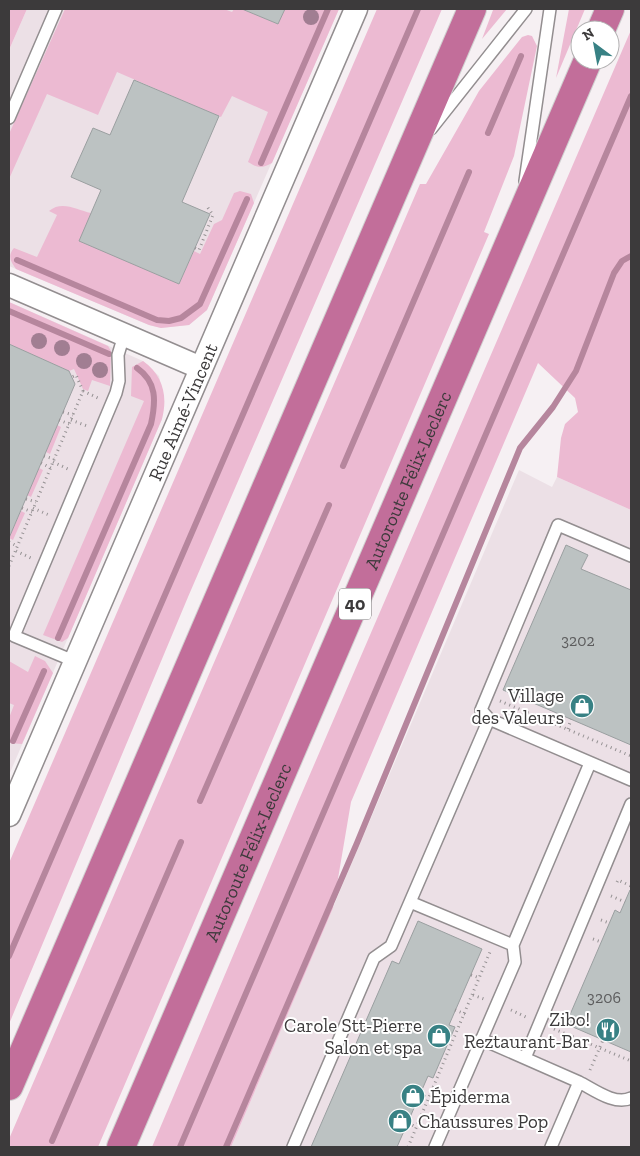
<svg xmlns="http://www.w3.org/2000/svg" width="640" height="1156" viewBox="0 0 640 1156" font-family="'Zilla Slab',serif">
<rect width="100%" height="100%" fill="#f6f0f3"/>
<!-- built -->
<path fill="#ece0e6" d="M 27,9 L 339,9 L 207,310 L 189,325 L 161,328 L 149,325 L 9,266 L 9,50 Z
M 9,302 L 143,361 L 159,376 L 164,398 L 162,419 L 9,775 Z
M 519,470 L 552,487 L 557,477 L 631,510 L 631,1147 L 231,1147 Z"/>
<!-- green -->
<path fill="#ecbad2" d="M 9,9 L 27,9 L 9,50 Z
M 65,9 L 224,9 L 232,12 L 234,9 L 242,9 L 278,24 L 285,9 L 339,9 L 272,163 C 261,169 258,168 248,162 L 268,112 L 232,96 L 221,117 L 117,72 L 98,115 L 47,94 L 9,179 L 9,134 Z
M 377,9 L 442,9 L 188,597 L 9,1024 L 9,863 Z
M 494,9 L 507,9 L 482,39 L 493,10 Z
M 569,9 L 585,9 L 556,78 Z
M 631,30 L 631,510 L 557,477 L 561,438 L 565,424 L 578,412 L 575,398 L 538,363 L 351,802 L 333,908 L 231,1147 L 152,1147 L 298,802 Z
M 528,35 L 532,36 L 537,46 L 514,156 L 484,232 L 489,234 L 98,1147 L 9,1147 L 9,1139 L 420,184 L 426,184 L 479,91 L 522,37 Z
M 240,191 L 251,194 L 254,203 L 207,310 L 189,325 L 161,328 L 149,325 L 16,269 C 11,262 7,256 14,248 L 37,257 L 57,215 L 49,211 C 62,200 77,210 91,213 L 80,241 L 179,284 L 194,251 L 200,254 L 214,224 L 222,220 L 234,193 Z
M 9,302 L 108,346 L 111,351 L 110,386 L 92,380 L 88,391 L 83,389 L 74,369 L 69,371 L 9,344 Z
M 143,361 C 163,375 168,396 162,419 L 68,638 L 62,642 L 43,635 L 144,401 L 131,396 L 132,367 Z
M 57,425 L 61,427 L 50,454 L 46,452 Z
M 39,468 L 43,470 L 31,497 L 27,495 Z
M 21,511 L 25,513 L 13,540 L 9,538 Z
M 35,656 L 45,661 L 53,673 L 22,744 L 9,743 L 9,718 L 14,705 L 9,703 L 9,661 L 28,672 Z"/>
<g fill="none" stroke-linecap="round" stroke-linejoin="round">
<!-- stream -->
<path stroke="#b6869d" stroke-width="6" d="M 488,133 L 521,56
M 261,163 L 328,9
M 17,260 L 157,320 L 169,321 L 181,318 L 200,304 L 247,199
M 9,311 L 109,354
M 343,466 L 469,172
M 58,638 L 151,424 C 156,401 157,382 137,368
M 13,741 L 44,671
M 200,801 L 329,505
M 9,956 L 418,9
M 52,1141 L 181,842
M 180,1147 L 631,96
M 226,1147 L 357,843 L 520,448 L 553,407 L 576,371 L 614,273 L 622,261 L 631,256"/>
</g>
<!-- building -->
<path fill="#bcc2c2" stroke="#9a9fa0" d="M 242,9 L 285,9 L 278,24 Z
M 134,80 L 219,116 L 182,202 L 210,214 L 179,284 L 79,241 L 101,190 L 71,177 L 93,128 L 110,135 Z
M 9,344 L 69,371 L 75,384 L 9,538 Z
M 566,545 L 588,555 L 581,569 L 631,590 L 631,745 L 503,690 Z
M 630,890 L 631,890 L 631,1052 L 566,1024 L 615,910 L 620,913 Z
M 418,921 L 482,949 L 449,1025 L 455,1027 L 433,1078 L 428,1076 L 397,1147 L 311,1147 L 392,961 L 399,964 Z"/>
<g fill="none" stroke-linecap="round" stroke-linejoin="round">
<!-- lane casing -->
<g stroke="#938e90" stroke-width="14">
<path id="lane" d="M 9,118 L 56,9
M 431,129 L 526,9
M 525,181 L 550,9
M 631,556 L 558,525 L 481,710 L 489,719 L 631,780
M 74,661 L 14,636 L 116,393 L 119,381 L 118,355 L 124,335
M 489,719 L 410,902 L 513,945
M 481,1039 L 579,1082 L 551,1147
M 525,1058 L 631,804
M 579,1082 C 593,1089 615,1106 631,1098
M 293,1147 L 374,958 L 391,946 L 410,902
M 435,1147 L 515,962 L 513,945 L 590,763"/>
</g>
<!-- street casing -->
<g stroke="#938e90" stroke-width="25">
<g id="street">
<path d="M 9,285 L 201,368"/>
<path id="s1" d="M 9,815 L 356,9"/>
</g>
</g>
<!-- highway casing -->
<g stroke="#d0d0d0" stroke-width="30">
<g id="highway">
<path d="M 601,30 L 610,9"/>
<path d="M 9,1086 L 472,9"/>
<path id="s2" d="M 121,1147 L 588,60"/>
</g>
</g>
<!-- path -->
<path stroke="#959193" stroke-width="3" stroke-dasharray="1 4" stroke-linecap="butt" d="M 195,248 L 199,250 L 213,215 L 206,205
M 83,391 L 98,398
M 63,412 L 73,415
M 59,420 L 69,424
M 71,420 L 87,426
M 44,456 L 54,459
M 53,462 L 68,469
M 41,463 L 51,468
M 26,499 L 36,502
M 22,508 L 32,512
M 33,508 L 49,515
M 9,542 L 17,546
M 16,551 L 31,558
M 9,566 L 83,391 L 76,375 L 72,377
M 500,701 L 631,756
M 568,729 L 571,719
M 617,882 L 618,880 L 631,886
M 611,896 L 625,902
M 601,920 L 609,923
M 593,939 L 601,942
M 471,975 L 480,978
M 473,995 L 484,999
M 455,1010 L 465,1014
M 511,1010 L 526,1017
M 554,1029 L 631,1061
M 590,1070 L 603,1040
M 420,1094 L 429,1098
M 408,1123 L 416,1127
M 408,1147 L 490,952"/>
<!-- lane -->
<use href="#lane" stroke="#fff" stroke-width="11"/>
<!-- street -->
<use href="#street" stroke="#fff" stroke-width="22"/>
<!-- highway -->
<use href="#highway" stroke="#c26e9a" stroke-width="28"/>
</g>
<!-- trees -->
<g fill="#a17e92">
<circle cx="311" cy="17" r="8"/>
<circle cx="39" cy="341" r="8"/>
<circle cx="62" cy="348" r="8"/>
<circle cx="84" cy="361" r="8"/>
<circle cx="100" cy="370" r="8"/>
</g>
<!-- icons -->
<defs>
<g id="shop-disc" transform="scale(1.25)"><circle r="9.5" fill="#388184" stroke="#fff"/><path d="M-5-2.5h2.3a2.7 3.5 0 0 1 5.4 0H5L5.5 6h-11ZM-1.5-2.5h3a1.5 2.3 0 0 0-3 0Z" fill="#fff"/></g>
<g id="restaurant-disc" transform="scale(1.25)"><circle r="9.5" fill="#388184" stroke="#fff"/><path d="M-5-6h1v4h1v-4h1v4h1v-4h1v5L-1.5 .5V6h-2V.5L-5-1ZM5-6V6H3V1.5H1.5Q1.5-4 5-6Z" fill="#fff"/></g>
</defs>
<g fill-rule="evenodd">
<use href="#shop-disc" x="582" y="706"/>
<use href="#restaurant-disc" x="608" y="1030"/>
<use href="#shop-disc" x="439" y="1036"/>
<use href="#shop-disc" x="413" y="1096"/>
<use href="#shop-disc" x="400" y="1121"/>
</g>
<g text-anchor="middle" stroke-width="4" stroke-linejoin="round" paint-order="stroke">
<!-- number labels -->
<g font-size="16" fill="#5c5c5d">
<text x="578" y="646">3202</text>
<text x="604" y="1003">3206</text>
</g>
<!-- shield labels -->
<rect fill="#fff" stroke="#767576" stroke-width="1" x="339" y="588.5" width="32" height="31" rx="4"/>
<g font-size="18" font-weight="bold" fill="#3c3a3b">
<text x="355" y="610">40</text>
</g>
<!-- street labels -->
<g font-size="19" fill="#3c3a3b" stroke="#fff">
<text dy="7" stroke="none"><textPath href="#s1" startOffset="439">Rue Aimé-Vincent</textPath></text>
<text dy="7" stroke="none"><textPath href="#s2" startOffset="726">Autoroute Félix-Leclerc</textPath></text>
<text dy="7" stroke="none"><textPath href="#s2" startOffset="321">Autoroute Félix-Leclerc</textPath></text>
</g>
<!-- poi labels -->
<g font-size="19" fill="#3c3a3b" stroke="#fff" text-anchor="end">
<text x="564" y="702">Village<tspan x="564" dy="22">des Valeurs</tspan></text>
<text x="590" y="1026">Zibo!<tspan x="590" dy="22">Reztaurant-Bar</tspan></text>
<text x="422" y="1032">Carole Stt-Pierre<tspan x="422" dy="22">Salon et spa</tspan></text>
<text x="430" y="1103" text-anchor="start">Épiderma</text>
<text x="418" y="1128" text-anchor="start">Chaussures Pop</text>
</g>
</g>
<!-- border -->
<rect width="640" height="1156" fill="none" stroke="#3c3a3b" stroke-width="20"/>
<!-- north arrow -->
<g transform="translate(595 45) rotate(328)"><circle r="24" fill="#ffffff" stroke="#b1b0b1"/>
<path d="M0-4L9 19L0 12L-9 19Z" fill="#388184"/>
<text y="-8" font-size="14" font-weight="bold" text-anchor="middle" fill="#3c3a3b">N</text>
</g>
</svg>
